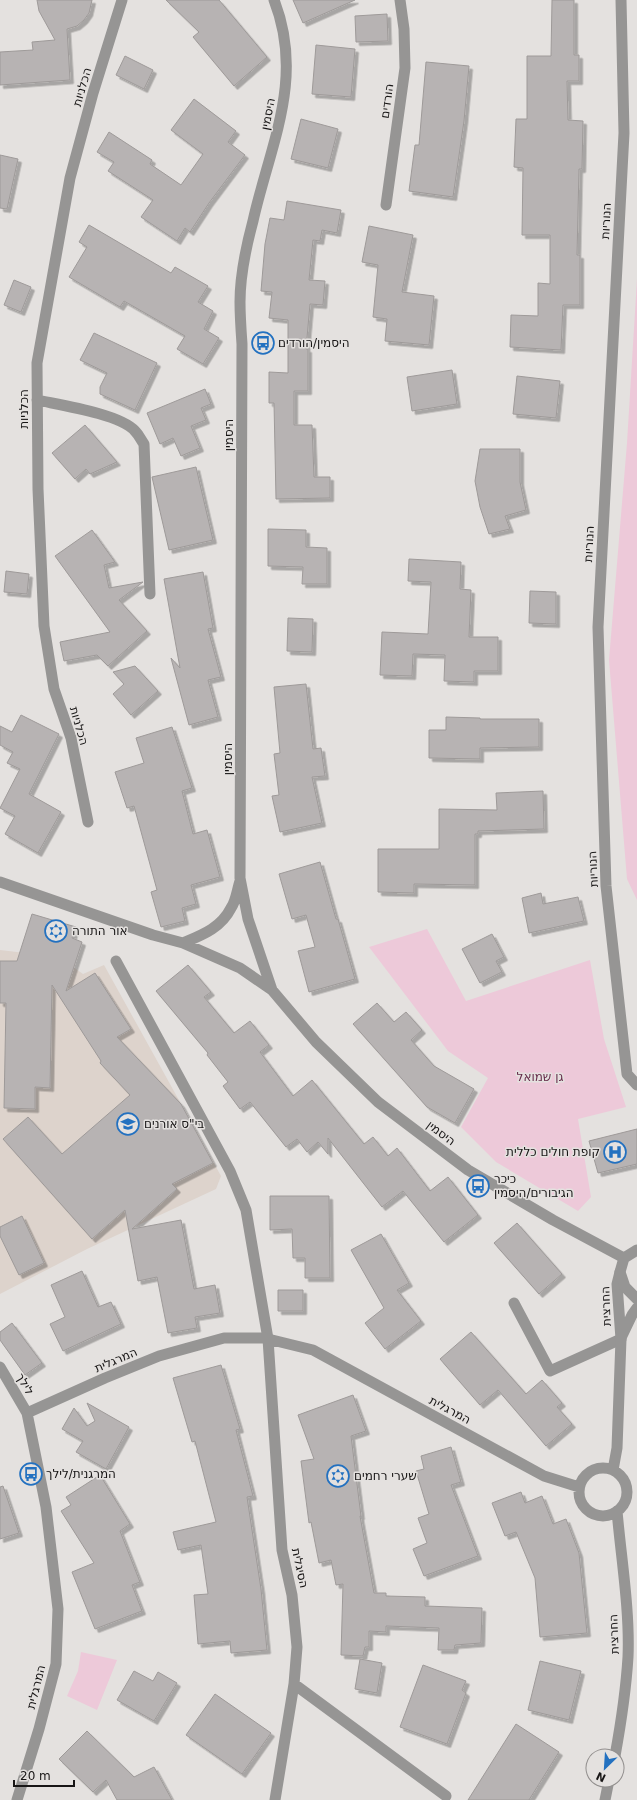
<svg xmlns="http://www.w3.org/2000/svg" width="637" height="1800" viewBox="0 0 637 1800" font-family="'DejaVu Sans',Heebo,sans-serif">
<defs>
<filter id="shadow"><feDropShadow dx="3.5" dy="3.5" stdDeviation="0" flood-color="#0004"/></filter>
</defs>
<rect width="100%" height="100%" fill="#e4e1df"/>
<!-- built -->
<path fill="#ddd3cc" d="M 0,950 L 59,957 L 83,974 L 104,965 L 221,1176 L 216,1189 L 87,1249 L 0,1294 Z"/>
<!-- green -->
<path fill="#edc9d9" d="M 637,279 L 637,900 L 627,879 L 609,660 L 627,443 Z
M 427,929 L 466,1001 L 590,960 L 604,1039 L 626,1107 L 578,1119 L 591,1197 L 578,1211 L 496,1162 L 461,1127 L 488,1078 L 448,1051 L 369,947 Z
M 81,1652 L 117,1660 L 97,1710 L 67,1696 L 78,1671 Z"/>
<!-- building -->
<path fill="#b7b3b3" stroke="#9e9a99" filter="url(#shadow)" d="M 37,0 L 92,0 L 89,13 L 84,20 L 77,26 L 67,29 L 70,80 L 0,85 L 0,52 L 33,50 L 32,42 L 55,40 L 39,11 Z
M 166,0 L 219,0 L 267,57 L 234,86 L 193,37 L 199,32 Z
M 293,0 L 355,0 L 303,23 Z
M 552,0 L 574,0 L 574,55 L 579,55 L 579,81 L 567,81 L 568,120 L 583,121 L 582,169 L 579,169 L 577,255 L 580,255 L 580,305 L 563,305 L 561,350 L 510,347 L 511,315 L 538,316 L 538,283 L 550,284 L 550,235 L 522,235 L 523,168 L 514,167 L 516,119 L 527,119 L 527,56 L 551,56 Z
M 387,14 L 388,41 L 356,42 L 355,16 Z
M 316,45 L 355,49 L 351,97 L 312,94 Z
M 125,56 L 153,70 L 144,89 L 116,75 Z
M 426,62 L 469,66 L 464,121 L 453,197 L 409,191 L 415,145 L 419,145 Z
M 194,99 L 236,131 L 228,142 L 245,155 L 209,203 L 190,232 L 185,228 L 177,241 L 141,217 L 153,200 L 108,171 L 114,162 L 97,152 L 109,132 L 152,160 L 150,164 L 181,185 L 203,154 L 171,130 Z
M 301,119 L 338,129 L 328,168 L 291,159 Z
M 0,155 L 18,159 L 7,209 L 0,208 Z
M 287,201 L 341,210 L 337,233 L 322,230 L 320,241 L 313,240 L 309,280 L 325,281 L 323,305 L 310,304 L 306,349 L 308,349 L 308,391 L 294,391 L 294,425 L 312,425 L 314,477 L 330,477 L 330,498 L 276,499 L 274,403 L 269,403 L 269,372 L 288,373 L 288,320 L 269,318 L 272,292 L 261,291 L 265,244 L 270,218 L 284,220 Z
M 89,225 L 171,273 L 175,267 L 208,286 L 198,302 L 213,311 L 204,329 L 219,338 L 203,364 L 177,349 L 185,336 L 124,301 L 120,307 L 69,277 L 87,247 L 79,242 Z
M 369,226 L 413,235 L 402,292 L 434,296 L 429,345 L 385,341 L 387,319 L 373,317 L 378,265 L 362,262 Z
M 14,280 L 31,287 L 21,312 L 4,305 Z
M 94,333 L 157,363 L 135,410 L 100,394 L 100,387 L 107,373 L 80,360 Z
M 452,370 L 457,404 L 412,411 L 407,377 Z
M 517,376 L 560,381 L 556,418 L 513,414 Z
M 205,389 L 211,404 L 201,408 L 206,420 L 191,426 L 200,448 L 181,456 L 173,438 L 160,444 L 147,413 Z
M 85,425 L 117,462 L 90,474 L 86,469 L 75,479 L 52,453 Z
M 480,449 L 520,449 L 520,482 L 526,510 L 505,516 L 510,529 L 489,534 L 480,507 L 475,481 Z
M 196,467 L 213,540 L 169,550 L 152,477 Z
M 268,529 L 306,530 L 306,547 L 327,548 L 327,584 L 302,584 L 303,567 L 268,566 Z
M 92,530 L 115,562 L 104,565 L 109,588 L 143,582 L 119,600 L 147,631 L 108,666 L 97,655 L 64,661 L 60,642 L 110,632 L 55,556 Z
M 409,559 L 461,562 L 460,589 L 471,590 L 469,637 L 498,637 L 498,671 L 474,671 L 474,682 L 444,681 L 445,655 L 413,654 L 412,676 L 380,675 L 382,632 L 428,634 L 431,582 L 408,581 Z
M 6,571 L 29,574 L 27,594 L 4,592 Z
M 203,572 L 213,628 L 208,629 L 221,677 L 208,680 L 218,717 L 189,725 L 171,658 L 180,668 L 164,579 Z
M 530,591 L 556,592 L 556,624 L 529,623 Z
M 288,618 L 313,619 L 312,652 L 287,651 Z
M 135,666 L 158,691 L 131,715 L 113,694 L 124,684 L 113,672 Z
M 306,684 L 313,749 L 321,748 L 325,776 L 312,777 L 322,823 L 280,832 L 272,796 L 279,795 L 274,754 L 280,753 L 274,687 Z
M 21,715 L 59,734 L 29,794 L 61,812 L 38,853 L 5,834 L 15,816 L 0,808 L 20,769 L 7,763 L 13,752 L 0,745 L 0,726 L 12,732 Z
M 446,717 L 480,718 L 480,719 L 539,719 L 539,747 L 480,748 L 480,759 L 429,758 L 429,730 L 446,730 Z
M 172,727 L 192,788 L 182,791 L 193,834 L 207,830 L 220,877 L 191,885 L 196,904 L 182,908 L 185,921 L 161,927 L 151,892 L 157,890 L 134,806 L 127,808 L 115,772 L 144,763 L 136,738 Z
M 543,791 L 544,829 L 478,831 L 478,834 L 475,834 L 475,885 L 414,884 L 414,893 L 378,892 L 378,849 L 439,849 L 439,809 L 497,810 L 496,793 Z
M 320,862 L 336,919 L 338,919 L 355,979 L 309,992 L 298,951 L 315,947 L 306,915 L 292,919 L 279,874 Z
M 541,893 L 543,904 L 578,897 L 584,921 L 529,933 L 522,898 Z
M 32,914 L 76,927 L 72,938 L 82,942 L 66,991 L 95,973 L 131,1029 L 117,1037 L 181,1104 L 213,1163 L 172,1184 L 177,1189 L 132,1229 L 181,1220 L 194,1289 L 215,1285 L 220,1313 L 195,1317 L 197,1328 L 168,1333 L 157,1277 L 138,1281 L 125,1210 L 92,1239 L 3,1139 L 28,1117 L 62,1154 L 130,1095 L 100,1063 L 101,1061 L 52,985 L 50,1088 L 35,1087 L 35,1109 L 4,1108 L 6,1003 L 0,1003 L 0,961 L 17,961 Z
M 492,934 L 504,957 L 496,961 L 502,972 L 480,983 L 462,949 Z
M 188,965 L 211,992 L 204,997 L 234,1033 L 250,1021 L 269,1045 L 260,1052 L 293,1096 L 312,1080 L 364,1144 L 373,1137 L 388,1156 L 397,1148 L 430,1191 L 448,1177 L 478,1215 L 444,1242 L 403,1191 L 382,1207 L 328,1138 L 328,1154 L 318,1142 L 307,1152 L 297,1139 L 286,1147 L 250,1102 L 240,1109 L 223,1086 L 228,1082 L 207,1055 L 208,1053 L 156,991 Z
M 377,1003 L 394,1022 L 406,1012 L 422,1030 L 411,1040 L 434,1066 L 474,1089 L 455,1123 L 427,1107 L 353,1024 Z
M 637,1129 L 637,1164 L 598,1173 L 589,1141 Z
M 270,1196 L 329,1196 L 330,1278 L 305,1278 L 305,1258 L 293,1258 L 292,1229 L 270,1230 Z
M 22,1216 L 44,1263 L 19,1275 L 0,1236 L 0,1227 Z
M 517,1223 L 562,1274 L 539,1294 L 494,1243 Z
M 381,1234 L 409,1283 L 397,1290 L 421,1321 L 385,1349 L 365,1323 L 384,1308 L 351,1250 Z
M 82,1271 L 98,1307 L 111,1302 L 121,1324 L 63,1351 L 50,1324 L 65,1317 L 51,1285 Z
M 278,1290 L 303,1290 L 303,1311 L 278,1311 Z
M 12,1323 L 42,1363 L 25,1375 L 0,1340 L 0,1332 Z
M 471,1332 L 526,1394 L 542,1380 L 562,1403 L 557,1407 L 572,1424 L 546,1446 L 498,1390 L 480,1405 L 440,1359 Z
M 221,1365 L 240,1429 L 236,1430 L 253,1496 L 247,1497 L 261,1589 L 267,1650 L 231,1653 L 230,1641 L 198,1644 L 194,1595 L 208,1594 L 201,1545 L 178,1550 L 173,1532 L 216,1522 L 195,1441 L 192,1442 L 173,1378 Z
M 353,1395 L 366,1431 L 351,1436 L 361,1516 L 360,1516 L 374,1593 L 386,1593 L 386,1596 L 425,1597 L 425,1606 L 482,1608 L 481,1643 L 455,1645 L 454,1650 L 438,1650 L 439,1628 L 386,1626 L 386,1632 L 369,1631 L 369,1647 L 365,1647 L 363,1656 L 341,1655 L 343,1584 L 336,1585 L 331,1560 L 319,1563 L 311,1522 L 309,1523 L 301,1461 L 314,1459 L 298,1415 Z
M 87,1403 L 129,1427 L 106,1469 L 76,1452 L 83,1441 L 62,1429 L 74,1408 L 87,1426 L 95,1421 Z
M 451,1447 L 461,1482 L 451,1485 L 478,1556 L 424,1576 L 413,1549 L 427,1543 L 418,1518 L 429,1514 L 416,1471 L 424,1469 L 421,1456 Z
M 100,1475 L 130,1524 L 120,1531 L 140,1582 L 132,1585 L 142,1611 L 95,1629 L 72,1572 L 94,1563 L 61,1511 L 71,1505 L 66,1497 Z
M 3,1486 L 19,1533 L 0,1539 L 0,1487 Z
M 521,1492 L 525,1503 L 542,1496 L 553,1524 L 566,1519 L 579,1553 L 587,1633 L 540,1637 L 535,1578 L 516,1532 L 505,1536 L 492,1503 Z
M 360,1659 L 382,1663 L 377,1693 L 355,1689 Z
M 540,1661 L 581,1671 L 569,1720 L 528,1710 Z
M 423,1665 L 466,1681 L 462,1690 L 466,1693 L 447,1744 L 400,1727 Z
M 134,1671 L 153,1681 L 158,1672 L 177,1683 L 154,1721 L 117,1700 Z
M 215,1694 L 271,1733 L 242,1774 L 186,1735 Z
M 516,1724 L 559,1752 L 529,1800 L 468,1800 Z
M 87,1731 L 134,1777 L 154,1767 L 172,1800 L 117,1800 L 106,1780 L 93,1792 L 59,1759 Z"/>
<g fill="none" stroke-linecap="round" stroke-linejoin="round">
<!-- service -->
<path stroke="#969594" stroke-width="11" d="M 116,961 L 230,1171 L 246,1210 L 268,1339
M 514,1303 L 550,1371 L 621,1339"/>
<!-- minor -->
<path stroke="#969594" stroke-width="11" d="M 621,0 L 624,133 L 598,627 L 606,886 L 627,1074 L 637,1085
M 386,205 L 405,68 L 404,29 L 400,0
M 37,400 C 60,405 120,414 135,431 C 139,435 141,440 144,444 L 150,594
M 88,822 L 71,738 L 54,689 L 44,626 L 38,489 L 37,363 L 70,178 L 93,93 L 122,0
M 0,882 L 153,935 L 183,943 L 240,968 L 272,990 L 316,1042 L 378,1102 L 468,1170 L 553,1220 L 624,1258
M 183,943 C 202,935 221,928 231,908 C 236,901 237,890 240,881
M 272,990 L 248,919 L 240,878 L 242,344 C 241,330 240,316 240,302 C 240,275 246,247 253,221 C 270,145 305,79 274,0
M 621,1338 L 632,1315 L 637,1308
M 268,1339 L 282,1550 L 292,1595 L 297,1647 L 294,1684 L 275,1800
M 0,1367 L 27,1413
M579 1492a24 24 0 1 1 48 0a24 24 0 1 1-48 0Z
M 613,1470 L 617,1448 L 621,1339 L 617,1284 L 620,1272
M 294,1684 L 446,1796
M 615,1756 C 621,1723 626,1690 628,1657 C 630,1611 621,1557 617,1511
M 17,1800 L 39,1729 L 56,1664 L 58,1609 L 46,1507 L 27,1413 L 105,1378 L 159,1356 L 224,1338 L 264,1338 L 313,1350 L 544,1476 L 579,1487
M 605,1800 L 609,1780"/>
<!-- tertiary -->
<path stroke="#969594" stroke-width="11" d="M 637,1250 L 624,1258 L 620,1272 L 625,1287 L 637,1299"/>
</g>
<!-- icons -->
<defs>
<g id="bus-ring" transform="scale(1.15)"><circle r="9.5" fill="#e4e1df" stroke="#2371c0" stroke-width="1.5"/><path d="M-5-6H5V4H4V6H2V4H-2V6H-4V4H-5ZM-3.5-4V0h7V-4ZM-3.5 1.2v1.5H-2V1.2ZM2 1.2v1.5H3.5V1.2Z" fill="#2371c0"/></g>
<g id="synagogue-ring" transform="scale(1.15)"><circle r="9.5" fill="#e4e1df" stroke="#2371c0" stroke-width="1.5"/><path d="M0-6.5L5.6 3.2H-5.6ZM0 6.5L5.6-3.2H-5.6Z" fill="#2371c0"/></g>
<g id="school-ring" transform="scale(1.15)"><circle r="9.5" fill="#e4e1df" stroke="#2371c0" stroke-width="1.5"/><path d="M0-5L7-2L0 1L-7-2ZM-4 1L0 2.5L4 1V4Q0 6-4 4Z" fill="#2371c0"/></g>
<g id="hospital-ring" transform="scale(1.15)"><circle r="9.5" fill="#e4e1df" stroke="#2371c0" stroke-width="1.5"/><path d="M-5-5h3v3.5h4V-5h3V5h-3V1.5h-4V5h-3Z" fill="#2371c0"/></g>
</defs>
<g fill-rule="evenodd">
<use href="#bus-ring" x="263" y="343"/>
<use href="#synagogue-ring" x="56" y="931"/>
<use href="#school-ring" x="128" y="1124"/>
<use href="#hospital-ring" x="615" y="1152"/>
<use href="#bus-ring" x="478" y="1186"/>
<use href="#bus-ring" x="31" y="1474"/>
<use href="#synagogue-ring" x="338" y="1476"/>
</g>
<g text-anchor="middle" stroke-width="3" stroke-linejoin="round" paint-order="stroke">
<!-- street labels -->
<g font-size="12" fill="#171515" stroke="#e4e1df">
<text transform="translate(82 87) rotate(-74)" y="4">הכלניות</text>
<text transform="translate(387 101) rotate(-82)" y="4">הורדים</text>
<text transform="translate(268 114) rotate(-79)" y="4">היסמין</text>
<text transform="translate(606 221) rotate(-87)" y="4">הנוריות</text>
<text transform="translate(24 409) rotate(-90)" y="4">הכלניות</text>
<text transform="translate(229 435) rotate(-90)" y="4">היסמין</text>
<text transform="translate(589 544) rotate(-87)" y="4">הנוריות</text>
<text transform="translate(79 726) rotate(74)" y="4">הכלניות</text>
<text transform="translate(228 759) rotate(-90)" y="4">היסמין</text>
<text transform="translate(593 869) rotate(-93)" y="4">הנוריות</text>
<text transform="translate(441 1133) rotate(37)" y="4">היסמין</text>
<text transform="translate(606 1306) rotate(-92)" y="4">החרצית</text>
<text transform="translate(116 1360) rotate(-23)" y="4">המרגלית</text>
<text transform="translate(25 1384) rotate(60)" y="4">לילך</text>
<text transform="translate(450 1410) rotate(28)" y="4">המרגלית</text>
<text transform="translate(300 1568) rotate(78)" y="4">הסיגלית</text>
<text transform="translate(614 1634) rotate(-92)" y="4">החרצית</text>
<text transform="translate(36 1687) rotate(-76)" y="4">המרגלית</text>
</g>
<!-- poi labels -->
<g font-size="12" fill="#171515" stroke="#e4e1df" text-anchor="start">
<text x="278" y="347">היסמין/הורדים</text>
<text x="72" y="935">אור התורה</text>
<text x="144" y="1128">בי"ס אורנים</text>
<text x="600" y="1156" text-anchor="end">קופת חולים כללית</text>
<text x="494" y="1183">כיכר<tspan x="494" dy="14">הגיבורים/היסמין</tspan></text>
<text x="46" y="1478">המרגנית/לילך</text>
<text x="354" y="1480">שערי רחמים</text>
</g>
<!-- park labels -->
<g font-size="12" fill="#672d4b" stroke="#e4e1df">
<text x="540" y="1081">גן שמואל</text>
</g>
</g>
<!-- north arrow -->
<g transform="translate(605 1768) rotate(205)"><circle r="19" fill="#e4e1df" stroke="#928f8e"/>
<path d="M0-3L7 15L0 10L-7 15Z" fill="#2371c0"/>
<text y="-6" font-size="11" font-weight="bold" text-anchor="middle" fill="#171515">N</text>
</g>
<!-- scale -->
<path d="M14 1780v6h60v-6" fill="none" stroke="#171515" stroke-width="2"/>
<text x="20" y="1780" font-size="12" fill="#171515" stroke="#e4e1df" stroke-width="3" paint-order="stroke">20 m</text>
</svg>
